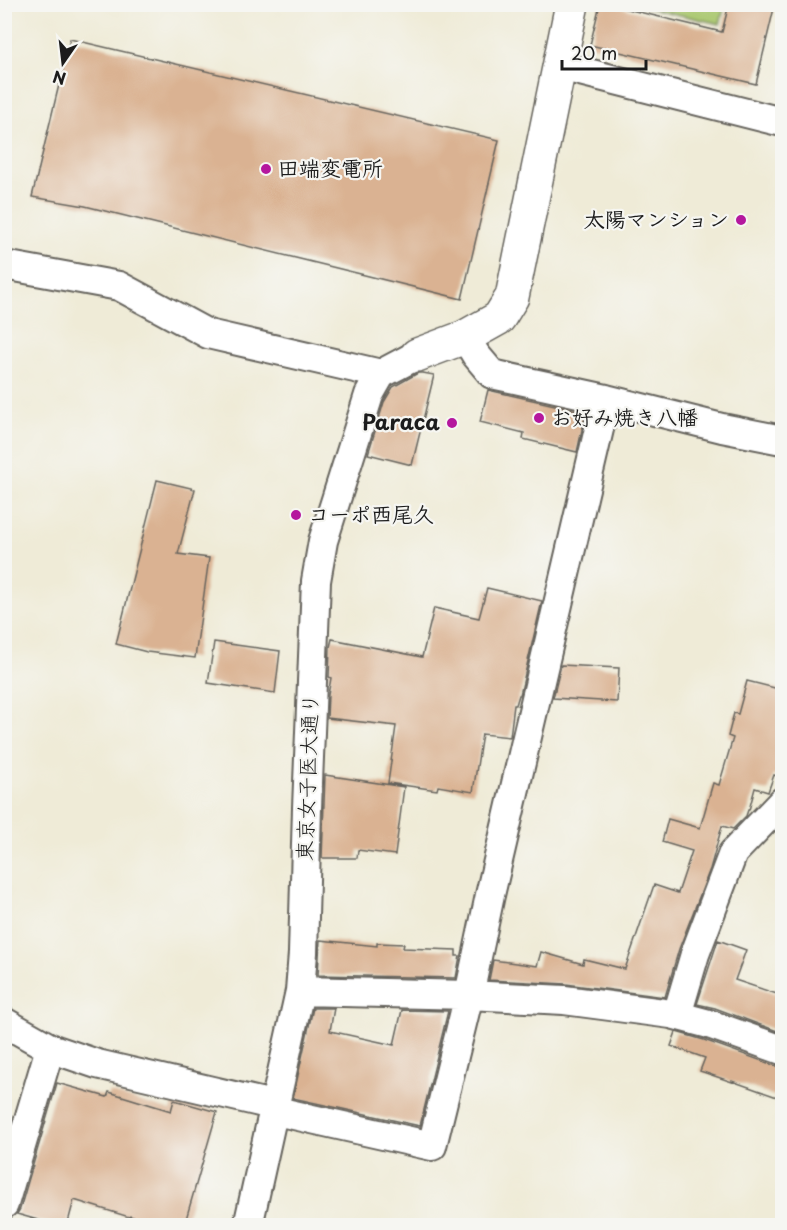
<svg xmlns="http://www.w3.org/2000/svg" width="787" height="1230" viewBox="0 0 787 1230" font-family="'Playpen Sans','Klee One',sans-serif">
<rect width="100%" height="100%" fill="#f6f6f2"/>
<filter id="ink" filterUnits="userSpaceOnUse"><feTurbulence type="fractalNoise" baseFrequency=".0167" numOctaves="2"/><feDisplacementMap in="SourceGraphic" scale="12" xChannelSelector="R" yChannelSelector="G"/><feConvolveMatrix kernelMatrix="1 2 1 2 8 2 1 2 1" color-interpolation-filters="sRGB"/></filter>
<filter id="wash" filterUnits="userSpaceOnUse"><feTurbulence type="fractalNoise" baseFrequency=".008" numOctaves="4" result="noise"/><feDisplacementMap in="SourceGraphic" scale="24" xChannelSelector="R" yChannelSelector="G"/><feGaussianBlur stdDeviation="1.35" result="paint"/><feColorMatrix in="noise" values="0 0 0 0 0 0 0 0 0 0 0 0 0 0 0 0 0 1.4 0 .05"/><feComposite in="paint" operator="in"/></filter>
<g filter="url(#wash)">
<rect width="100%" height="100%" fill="#efebd7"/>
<!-- green -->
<path fill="#aac86f" stroke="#637246" stroke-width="1.5" d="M 636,5 L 725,5 L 720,24 Z"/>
<g id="blocks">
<!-- building -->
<path fill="#dab292" d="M 600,4 L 606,4 L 722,32 L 729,4 L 775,4 L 756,84 L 590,45 Z
M 70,39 L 499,140 L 462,299 L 85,206 L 32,197 Z
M 418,373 L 423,373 L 434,375 L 412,465 L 368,454 L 384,402 L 393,387 Z
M 488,390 L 586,412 L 577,452 L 523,439 L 524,433 L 480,422 Z
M 157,480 L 195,489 L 178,554 L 209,558 L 195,658 L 147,652 L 116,644 Z
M 487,588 L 542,601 L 520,695 L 519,695 L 516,705 L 514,705 L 510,737 L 482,734 L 473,792 L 438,786 L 437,790 L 388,783 L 396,726 L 327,718 L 328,695 L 331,678 L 329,677 L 330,647 L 332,639 L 422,657 L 434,608 L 479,618 Z
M 214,642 L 280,651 L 275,693 L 208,683 Z
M 561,665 L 619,668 L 617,702 L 553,698 Z
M 747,681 L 783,690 L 783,778 L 774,775 L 768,792 L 755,788 L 749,810 L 748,810 L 746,816 L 733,829 L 722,826 L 710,869 L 679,949 L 665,997 L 566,984 L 489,980 L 493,960 L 537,966 L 541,952 L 583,964 L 584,959 L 625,969 L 654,885 L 678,893 L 692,851 L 662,842 L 668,819 L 700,828 L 713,783 L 719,785 L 733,738 L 728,736 L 734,713 L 738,714 Z
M 325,775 L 404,787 L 395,855 L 358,850 L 357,858 L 322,858 Z
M 320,940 L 377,946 L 377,943 L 404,944 L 403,948 L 456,950 L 456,956 L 460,956 L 456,978 L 318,975 Z
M 718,940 L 746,950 L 735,980 L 783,996 L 783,1024 L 780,1032 L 715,1008 L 697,1004 Z
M 313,1008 L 334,1008 L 330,1031 L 394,1045 L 402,1010 L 448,1011 L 420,1126 L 293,1098 Z
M 676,1032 L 704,1040 L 776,1066 L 783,1066 L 783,1084 L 777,1097 L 732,1081 L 732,1082 L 700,1071 L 705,1058 L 671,1046 Z
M 57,1083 L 107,1097 L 109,1092 L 171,1111 L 174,1100 L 217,1112 L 184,1226 L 164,1226 L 130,1216 L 129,1217 L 74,1200 L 67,1226 L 59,1226 L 17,1214 L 20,1209 Z"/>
</g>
</g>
<g filter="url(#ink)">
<use href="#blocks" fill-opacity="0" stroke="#66645d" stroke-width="1.5"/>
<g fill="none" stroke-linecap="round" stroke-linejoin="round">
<!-- minor casing -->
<g stroke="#66645d" stroke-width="32">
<path id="minor" d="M 560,66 L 782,122
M 4,265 L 119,286 L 208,334 L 381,374
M 465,337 L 476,355 L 492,374 L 606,399 L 722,428 L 782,440
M 300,991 L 469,995 L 564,1000 L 671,1014 L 709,1024 L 782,1050
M 677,1015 L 695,954 L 733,853 L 782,802
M 4,1022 L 50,1048 L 97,1064 L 264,1103 L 285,1113 L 432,1146 L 469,995 L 490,895 L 606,399
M 4,1204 L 50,1048
M 248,1226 L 300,991 L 303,953 L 307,808 L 316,581 L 323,541 L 369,395 L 381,374 L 417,355"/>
</g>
<!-- tertiary casing -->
<g stroke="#66645d" stroke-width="36">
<path id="tertiary" d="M 417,355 L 465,337 L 499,318 L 512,297 L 572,4"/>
</g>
<!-- minor -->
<use href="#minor" stroke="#fff" stroke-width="28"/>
<!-- tertiary -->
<use href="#tertiary" stroke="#fff" stroke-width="33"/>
</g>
</g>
<!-- markers -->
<g fill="#b5179e" stroke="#f6f6f2" stroke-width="2">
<circle cx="266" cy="169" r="6"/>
<circle cx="741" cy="220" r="6"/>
<circle cx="539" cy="418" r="6"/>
<circle cx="452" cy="423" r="6"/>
<circle cx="296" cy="515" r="6"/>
</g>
<g text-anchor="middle" stroke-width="4.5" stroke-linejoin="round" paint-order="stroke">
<!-- poi labels -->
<g font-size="21" font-weight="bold" fill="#1c1c1c" stroke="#f6f6f2" text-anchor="start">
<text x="278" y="176">田端変電所</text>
<text x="729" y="227" text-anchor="end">太陽マンション</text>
<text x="551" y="425">お好み焼き八幡</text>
<text x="440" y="430" text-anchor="end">Paraca</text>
<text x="308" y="522">コーポ西尾久</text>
</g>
<!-- street labels -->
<g font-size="21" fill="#1c1c1c" stroke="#f6f6f2">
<text transform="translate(308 777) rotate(-88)" y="7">東京女子医大通り</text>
</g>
</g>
<!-- margin -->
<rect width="787" height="1230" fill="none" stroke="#f6f6f2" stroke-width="24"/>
<!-- north arrow -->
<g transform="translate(63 63) rotate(194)" stroke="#f6f6f2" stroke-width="4.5" paint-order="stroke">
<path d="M0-4.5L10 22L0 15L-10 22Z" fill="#1c1c1c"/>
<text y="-9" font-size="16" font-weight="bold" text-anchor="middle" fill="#1c1c1c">N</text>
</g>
<!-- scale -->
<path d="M562 60v9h84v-9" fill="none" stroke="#1c1c1c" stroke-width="3"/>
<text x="571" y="60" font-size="18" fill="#1c1c1c" stroke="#f6f6f2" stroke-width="4.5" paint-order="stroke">20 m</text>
</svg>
